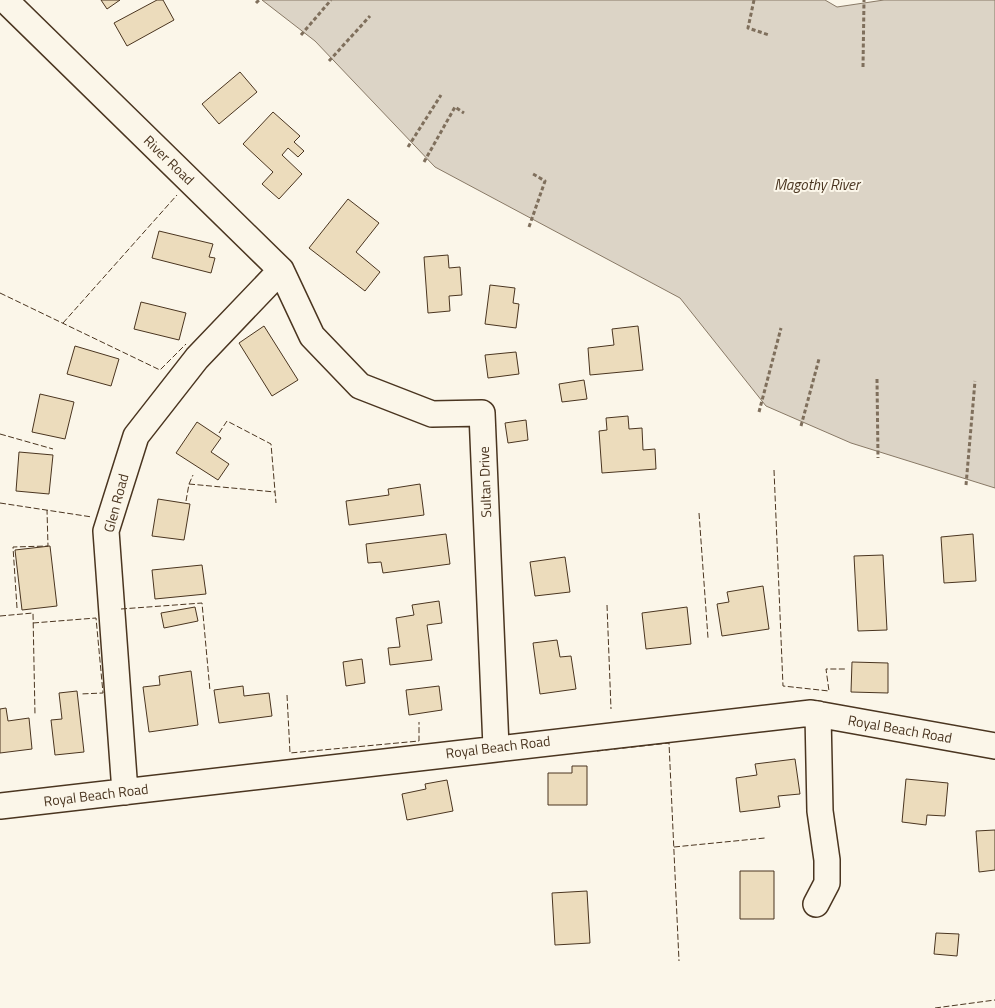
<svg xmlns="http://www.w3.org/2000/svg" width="995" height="1008" viewBox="0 0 995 1008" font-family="'Titillium Web',sans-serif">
<rect width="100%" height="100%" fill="#fbf6e9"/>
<!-- water -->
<path fill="#dcd4c6" stroke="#887966" d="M 262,0 L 825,0 L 837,7 L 884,0 L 995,0 L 995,488 L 851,443 L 766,406 L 680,298 L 435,167 L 315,41 Z"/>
<!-- building -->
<path fill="#ecdcbc" stroke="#4a3520" d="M 101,0 L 120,0 L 107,9 Z
M 157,0 L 163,0 L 174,20 L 127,46 L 114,23 Z
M 240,72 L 257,92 L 219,124 L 202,104 Z
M 273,112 L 300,136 L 294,142 L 304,151 L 298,157 L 288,148 L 282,155 L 302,174 L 279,199 L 262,184 L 273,172 L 243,144 Z
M 348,199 L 379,223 L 356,252 L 380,272 L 365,291 L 309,248 Z
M 159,231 L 213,244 L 209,257 L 215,258 L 211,273 L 152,258 Z
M 448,255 L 449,268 L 460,267 L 462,295 L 449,296 L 450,311 L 428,313 L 424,257 Z
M 490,285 L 515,288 L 513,303 L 519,304 L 516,328 L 485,324 Z
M 141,302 L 186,313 L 179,340 L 134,329 Z
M 264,326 L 298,380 L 272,396 L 239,343 Z
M 638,326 L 643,370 L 590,375 L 588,348 L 614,345 L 612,329 Z
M 75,346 L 119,359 L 111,386 L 67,374 Z
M 516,352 L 519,374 L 488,378 L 485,355 Z
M 584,380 L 587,399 L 562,402 L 559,384 Z
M 40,394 L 74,402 L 65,439 L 32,432 Z
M 628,416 L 629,429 L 642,428 L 643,450 L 655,449 L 656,469 L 602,473 L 599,431 L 607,430 L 606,418 Z
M 526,420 L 528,440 L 508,443 L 505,423 Z
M 197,422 L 221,438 L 211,452 L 229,464 L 218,480 L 176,453 Z
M 19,452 L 53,455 L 49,494 L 16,491 Z
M 420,484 L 424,515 L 349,525 L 346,501 L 389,495 L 388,489 Z
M 158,499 L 190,504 L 184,540 L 152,536 Z
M 446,534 L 450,564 L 383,573 L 381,562 L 368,563 L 366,544 Z
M 973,534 L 976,581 L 944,583 L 941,537 Z
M 50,546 L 57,606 L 22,610 L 15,550 Z
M 883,555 L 887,630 L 858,631 L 854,556 Z
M 565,557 L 570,592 L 535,596 L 530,562 Z
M 202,565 L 206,594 L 155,599 L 152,570 Z
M 763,586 L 769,629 L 722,636 L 717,604 L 729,602 L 727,592 Z
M 439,601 L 442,623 L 427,625 L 432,660 L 390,665 L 388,648 L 400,647 L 396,618 L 414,615 L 412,605 Z
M 195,607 L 198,621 L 164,628 L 161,613 Z
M 687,607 L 691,644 L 646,649 L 642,613 Z
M 557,640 L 560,657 L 571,656 L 576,689 L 540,694 L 533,643 Z
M 362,659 L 365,683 L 346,686 L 343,662 Z
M 852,662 L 888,663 L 888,693 L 851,692 Z
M 191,671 L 198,725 L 149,732 L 143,687 L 160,685 L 159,676 Z
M 243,686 L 244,696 L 269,693 L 272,716 L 219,723 L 214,690 Z
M 439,686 L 442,710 L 409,715 L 406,690 Z
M 77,691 L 84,752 L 55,755 L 51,720 L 62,719 L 59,693 Z
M 6,708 L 8,721 L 29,718 L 32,749 L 0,753 L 0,709 Z
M 795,759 L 800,794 L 778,796 L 780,807 L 740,812 L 736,778 L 757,775 L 755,764 Z
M 572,766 L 587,766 L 587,805 L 548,805 L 548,773 L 572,773 Z
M 906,779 L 948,783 L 945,816 L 927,815 L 926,825 L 902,822 Z
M 447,780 L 453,811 L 407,820 L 402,794 L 426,789 L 425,784 Z
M 995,830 L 995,870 L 979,872 L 976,831 Z
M 740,871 L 774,871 L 774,919 L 740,919 Z
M 587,891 L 590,943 L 555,945 L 552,893 Z
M 936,933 L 959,934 L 957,956 L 934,954 Z"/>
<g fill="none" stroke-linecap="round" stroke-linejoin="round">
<!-- minor casing -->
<g stroke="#4a3520" stroke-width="28">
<path id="minor" d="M 5,0 L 281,270 L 312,336 L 360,386 L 432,414 L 482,413 L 496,747
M 125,792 L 106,531 L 136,436 L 197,358 L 281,270
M 0,806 L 811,713 L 995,746
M 816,904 L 827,883 L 827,860 L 820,811 L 818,714"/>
</g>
<!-- path -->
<path stroke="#7f6f5c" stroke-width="3" stroke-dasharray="4 2.5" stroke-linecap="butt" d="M 754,0 L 748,28 L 769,35
M 256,3 L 259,0
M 301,35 L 331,0
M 329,61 L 370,16
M 863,67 L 864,0
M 408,147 L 441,95
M 424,162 L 455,107 L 464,113
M 529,227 L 545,181 L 533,174
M 877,379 L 878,458
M 759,412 L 781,328
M 801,426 L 819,359
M 966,485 L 975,381"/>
<!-- minor -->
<use href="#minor" stroke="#fbf6e9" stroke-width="25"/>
<!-- fence -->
<path stroke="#4a3520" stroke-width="1" stroke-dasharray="6 2.5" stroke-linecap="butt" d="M 0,293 L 160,370 L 186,344
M 63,323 L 177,195
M 219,433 L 227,421 L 271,444 L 276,503
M 0,434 L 53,449
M 774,470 L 783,686 L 829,691 L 826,669 L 847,669
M 189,484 L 275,492
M 186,501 L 189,484 L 193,475
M 0,503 L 92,517
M 699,513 L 708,638
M 607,605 L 611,709
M 17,608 L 13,547 L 48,546 L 47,510
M 121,609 L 202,603 L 210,691
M 0,616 L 33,613 L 35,715
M 33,623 L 96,618 L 103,693 L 80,694
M 287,695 L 290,753 L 419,741 L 419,722
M 597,751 L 669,743 L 679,961
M 674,847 L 765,838
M 935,1008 L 995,1000"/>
</g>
<g text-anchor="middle" stroke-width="4" stroke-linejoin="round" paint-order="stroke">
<!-- street labels -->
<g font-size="14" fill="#4a3520" stroke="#fbf6e9">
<text transform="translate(169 160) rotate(44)" y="5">River Road</text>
<text transform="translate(485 482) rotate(-92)" y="5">Sultan Drive</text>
<text transform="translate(116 503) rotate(-75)" y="5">Glen Road</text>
<text transform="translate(900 729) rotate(10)" y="5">Royal Beach Road</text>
<text transform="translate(498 747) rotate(-7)" y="5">Royal Beach Road</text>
<text transform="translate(96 795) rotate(-7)" y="5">Royal Beach Road</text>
</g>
<!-- water labels -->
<g font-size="15" font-style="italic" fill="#4a3520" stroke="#fbf6e9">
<text x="817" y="190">Magothy River</text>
</g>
</g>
</svg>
